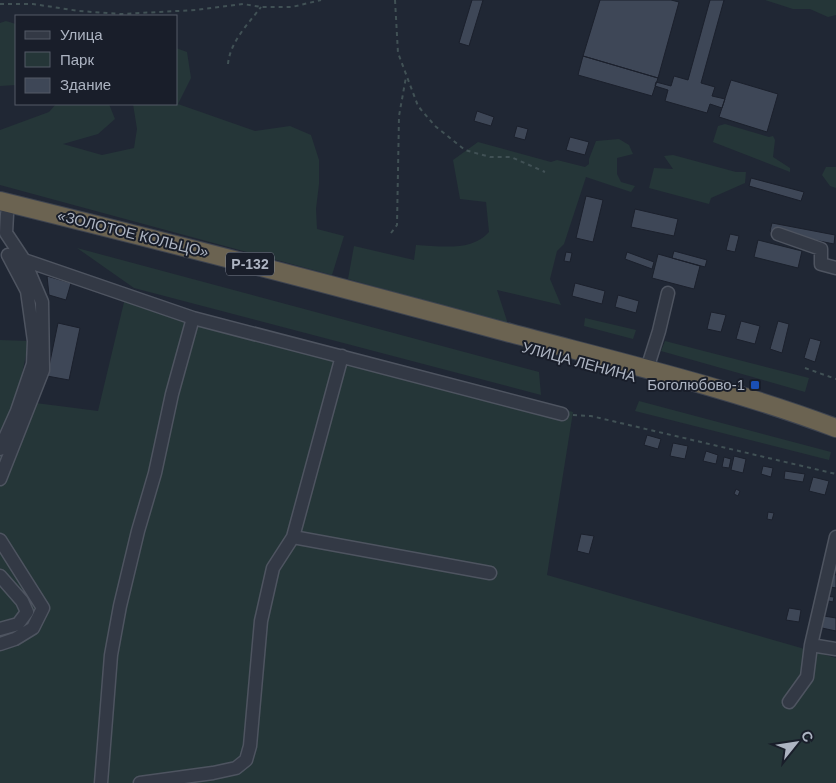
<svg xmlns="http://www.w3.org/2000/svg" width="836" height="783" viewBox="0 0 836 783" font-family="Helvetica,sans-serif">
<rect width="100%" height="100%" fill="#202734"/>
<!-- green -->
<path fill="#253638" d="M 765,0 L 836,0 L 836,15 L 828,17 L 810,9 L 793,9 Z
M 6,21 L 16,24 L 16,85 L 0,86 L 0,23 Z
M 176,48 L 187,52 L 191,78 L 178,104 L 255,131 L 290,126 L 311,135 L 319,160 L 319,184 L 316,209 L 317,229 L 344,236 L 332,275 L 0,185 L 0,130 L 49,112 L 56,104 L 109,104 L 115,119 L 98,134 L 63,144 L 102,155 L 134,148 L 137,129 L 133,104 L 176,104 Z
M 725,124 L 769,137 L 773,136 L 775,140 L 773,157 L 790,168 L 790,172 L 713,142 L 718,126 Z
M 619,139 L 629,145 L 633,154 L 617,158 L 617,174 L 621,182 L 635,186 L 631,192 L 586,177 L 564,244 L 557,251 L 550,279 L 561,305 L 497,290 L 508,324 L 348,279 L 354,246 L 414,260 L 416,245 C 440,246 472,252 489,232 L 486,202 L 460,199 L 453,160 L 478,142 L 551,162 L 557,160 L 585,167 L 589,164 L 589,159 L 596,141 Z
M 673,155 L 736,172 L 746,172 L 745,183 L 711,198 L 709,204 L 649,188 L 654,168 L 673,169 L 664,156 Z
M 826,167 L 836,167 L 836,188 L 830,186 L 822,175 Z
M 77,248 L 539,372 L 541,395 L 134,288 Z
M 125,298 L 483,386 L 573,412 L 547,575 L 836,658 L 836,783 L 0,783 L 0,340 L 29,341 L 18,393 L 28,402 L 98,411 Z
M 585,318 L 636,330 L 633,339 L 584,326 Z
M 665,341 L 809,378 L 805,392 L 661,351 Z
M 639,401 L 831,452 L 829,460 L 635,411 Z"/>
<!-- building -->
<path fill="#3e4757" stroke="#1b202c" d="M 472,0 L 483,0 L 469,46 L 459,43 Z
M 600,0 L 671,0 L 679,2 L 658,78 L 583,56 Z
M 710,0 L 724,0 L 701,83 L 715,87 L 712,96 L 725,99 L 722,108 L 710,104 L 707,113 L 665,101 L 668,90 L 655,86 L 656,82 L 671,86 L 674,76 L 688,80 Z
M 583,56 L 658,78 L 652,96 L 578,75 Z
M 731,80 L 778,94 L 767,132 L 719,117 Z
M 477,111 L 494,117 L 491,126 L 474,121 Z
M 517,126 L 528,129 L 525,140 L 514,137 Z
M 570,137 L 589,142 L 585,155 L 566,150 Z
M 751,178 L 804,192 L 801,201 L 749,186 Z
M 586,196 L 603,200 L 593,242 L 576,238 Z
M 635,209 L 678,219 L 674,236 L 631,227 Z
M 772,223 L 835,235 L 834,244 L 770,231 Z
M 730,234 L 739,236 L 735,252 L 726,250 Z
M 758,240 L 802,251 L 798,268 L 754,257 Z
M 674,251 L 707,260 L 705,267 L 672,258 Z
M 566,252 L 572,253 L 570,262 L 564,261 Z
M 627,252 L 654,262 L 652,269 L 625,259 Z
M 658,254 L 700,266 L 694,289 L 652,278 Z
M 47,276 L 71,283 L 66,300 L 49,295 Z
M 575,283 L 605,291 L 602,304 L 572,296 Z
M 618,295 L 639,301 L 636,313 L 615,307 Z
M 711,312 L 726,315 L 721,332 L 707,329 Z
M 741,321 L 760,326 L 755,344 L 736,339 Z
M 778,321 L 789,324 L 782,353 L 770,349 Z
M 58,323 L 80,328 L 69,380 L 47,376 Z
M 810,338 L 821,341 L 815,362 L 804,358 Z
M 647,435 L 661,439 L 658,449 L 644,445 Z
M 673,443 L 688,446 L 685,459 L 670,456 Z
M 706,451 L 718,455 L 716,464 L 703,461 Z
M 734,456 L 746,459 L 743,473 L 731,470 Z
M 724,457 L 731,459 L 729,468 L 722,467 Z
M 763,466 L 773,468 L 771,477 L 761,474 Z
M 785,471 L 805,474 L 803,482 L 784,479 Z
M 813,477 L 829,481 L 825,495 L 809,491 Z
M 736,489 L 740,491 L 738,496 L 734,494 Z
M 768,512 L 774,513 L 772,520 L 767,519 Z
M 581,534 L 594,536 L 589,554 L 577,551 Z
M 834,574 L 836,575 L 836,588 L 831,587 Z
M 825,596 L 834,597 L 833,602 L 824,600 Z
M 789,608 L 801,610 L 799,622 L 786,620 Z
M 824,616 L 836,618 L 836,631 L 822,628 Z"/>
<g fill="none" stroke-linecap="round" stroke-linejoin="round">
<!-- minor casing -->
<g stroke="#4e5460" stroke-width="15">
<path id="minor" d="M 778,234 L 821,249 L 821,264 L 836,268
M 24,260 L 193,318 L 562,414
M 342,356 L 293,537 L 490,573
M 647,369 L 659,331 L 668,293
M 0,449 L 17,411 L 33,364 L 34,341 L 27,291 L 8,255
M 0,479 L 43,370 L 42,302 L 24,260 L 6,233 L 7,214
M 0,540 L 43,608 L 33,628 L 15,639 L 0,644
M 0,576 L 22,601 L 27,612 L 18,624 L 0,629
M 811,645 L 836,649
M 789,702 L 807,677 L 811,645 L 836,537
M 101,783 L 111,655 L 120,606 L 138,531 L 155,473 L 172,394 L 193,318
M 140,783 L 213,773 L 236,768 L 246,760 L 250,746 L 261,621 L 273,568 L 293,537"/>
</g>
<!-- highway casing -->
<g stroke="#3e4450" stroke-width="20">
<path id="highway" d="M 0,201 C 171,243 340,287 510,333 C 619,362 730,388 836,428"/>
</g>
<!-- path -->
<path stroke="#415155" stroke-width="2" stroke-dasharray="4 4" stroke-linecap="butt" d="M 395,0 L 398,53 L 418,106 L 435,126 L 465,150 L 490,157 L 511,157 L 545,172
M 0,4 L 33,4 L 79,11 L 121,14 L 196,10 L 243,4 L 261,7 L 292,7 L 321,0
M 228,64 C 230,42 248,24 261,7
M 391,233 L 397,225 L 399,116 L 406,77
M 805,368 L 836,379
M 573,415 L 591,416 L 836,474"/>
<!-- minor -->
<use href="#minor" stroke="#333945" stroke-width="12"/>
<!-- highway -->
<use href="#highway" stroke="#6b6351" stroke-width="18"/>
</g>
<!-- markers -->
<rect fill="#1a4fb4" stroke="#191e2a" stroke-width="2" x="750" y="380" width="10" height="10" rx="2.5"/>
<g text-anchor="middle" stroke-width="4" stroke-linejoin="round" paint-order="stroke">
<!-- shield labels -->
<rect fill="#191e2a" stroke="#818794" stroke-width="1" x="226" y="252.5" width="48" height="23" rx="4"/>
<g font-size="14" font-weight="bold" fill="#adb4c2">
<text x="250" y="269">Р-132</text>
</g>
<!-- street labels -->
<g font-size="15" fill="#adb4c2" stroke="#191e2a">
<text transform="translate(133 234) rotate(14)" y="5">«ЗОЛОТОЕ КОЛЬЦО»</text>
<text transform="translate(579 362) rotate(15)" y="5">УЛИЦА ЛЕНИНА</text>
</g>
<!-- poi labels -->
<g font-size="15" fill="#adb4c2" stroke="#191e2a" text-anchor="end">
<text x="745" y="390">Боголюбово-1</text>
</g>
</g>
<!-- legend -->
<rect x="15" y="15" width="162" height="90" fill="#191e2a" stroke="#545a67"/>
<rect x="25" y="31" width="25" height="8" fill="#333945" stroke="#545a67"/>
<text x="60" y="40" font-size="15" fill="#adb4c2">Улица</text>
<rect x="25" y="52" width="25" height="15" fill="#253638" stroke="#545a67"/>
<text x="60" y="65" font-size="15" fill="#adb4c2">Парк</text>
<rect x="25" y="78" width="25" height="15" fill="#3e4757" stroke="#545a67"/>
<text x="60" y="90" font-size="15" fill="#adb4c2">Здание</text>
<!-- north arrow -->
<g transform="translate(796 743) rotate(60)" stroke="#191e2a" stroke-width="4" paint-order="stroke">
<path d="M0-4L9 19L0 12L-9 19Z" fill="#adb4c2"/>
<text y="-8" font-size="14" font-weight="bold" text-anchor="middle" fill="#adb4c2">С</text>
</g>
</svg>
